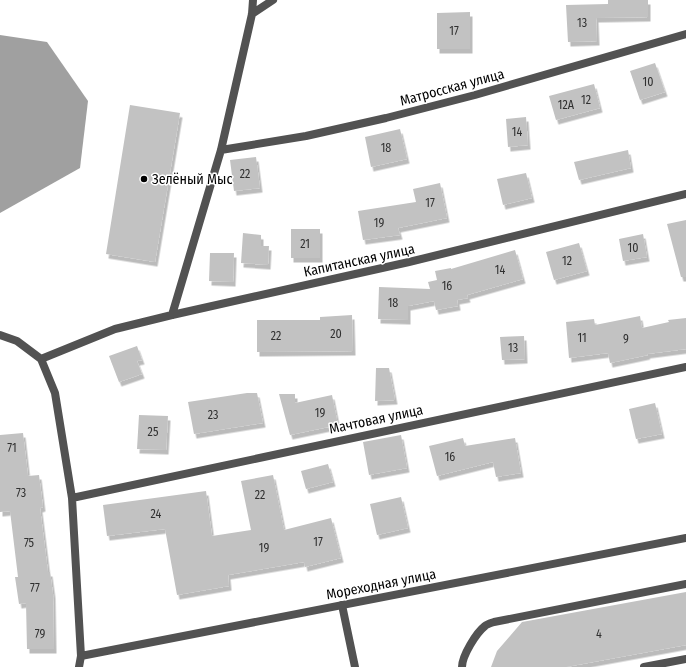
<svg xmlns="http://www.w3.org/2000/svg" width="686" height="667" viewBox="0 0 686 667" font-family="'Fira Sans Condensed',sans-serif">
<defs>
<filter id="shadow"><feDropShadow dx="2.5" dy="4.5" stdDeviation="0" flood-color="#0004"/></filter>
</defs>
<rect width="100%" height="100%" fill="#fff"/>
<!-- water -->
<path fill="#a0a0a0" d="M 0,35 L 47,42 L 88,101 L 80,168 L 0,213 Z"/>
<!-- building -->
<path fill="#c2c2c2" filter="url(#shadow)" d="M 608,0 L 648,0 L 648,17 L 596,18 L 597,41 L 568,42 L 566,5 L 608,4 Z
M 470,12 L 470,49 L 437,49 L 437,13 Z
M 655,63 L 665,92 L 640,100 L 630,71 Z
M 594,84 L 600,108 L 556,120 L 549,96 Z
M 130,105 L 180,113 L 155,262 L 106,254 Z
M 526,117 L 528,145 L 508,147 L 506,119 Z
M 400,129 L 407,159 L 371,167 L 365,137 Z
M 628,150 L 631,168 L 579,180 L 574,162 Z
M 256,157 L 260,188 L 234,191 L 230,160 Z
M 526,173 L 532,198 L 503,205 L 497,179 Z
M 440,183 L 447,218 L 398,228 L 400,235 L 363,240 L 358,211 L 416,202 L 413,189 Z
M 686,220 L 686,277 L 681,277 L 667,224 Z
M 291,229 L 320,229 L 320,258 L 291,258 Z
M 243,233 L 261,235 L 261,246 L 269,246 L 268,265 L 241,263 Z
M 643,234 L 647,257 L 623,261 L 619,239 Z
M 579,243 L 587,271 L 554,280 L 546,252 Z
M 515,250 L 523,279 L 467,295 L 468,298 L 457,300 L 458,306 L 436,310 L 434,301 L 408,306 L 408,320 L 378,319 L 379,287 L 430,289 L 428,282 L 437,280 L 435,271 L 451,268 L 451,269 Z
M 210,253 L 234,253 L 233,282 L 209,281 Z
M 352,315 L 353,351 L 257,352 L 257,320 L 320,320 L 320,317 Z
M 640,316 L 642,328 L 669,322 L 668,320 L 686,318 L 686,349 L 647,354 L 648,355 L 610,363 L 608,353 L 569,358 L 566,322 L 594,319 L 595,325 Z
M 524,336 L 525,359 L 502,360 L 500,337 Z
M 137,346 L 142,360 L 137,361 L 142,374 L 119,382 L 109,356 Z
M 376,368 L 389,368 L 395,400 L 375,401 Z
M 247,393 L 257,393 L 263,423 L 194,434 L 188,402 Z
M 279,394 L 295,394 L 295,403 L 332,395 L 338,425 L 290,435 Z
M 655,403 L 662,434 L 636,439 L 629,409 Z
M 139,415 L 168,416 L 166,450 L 137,449 Z
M 23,433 L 28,476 L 39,475 L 43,507 L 40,508 L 48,572 L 50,572 L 53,594 L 54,649 L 27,649 L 26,603 L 19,604 L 15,577 L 18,577 L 10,511 L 0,512 L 0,435 Z
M 401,435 L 407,468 L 369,475 L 363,442 Z
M 463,438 L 465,446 L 515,438 L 521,473 L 496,477 L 493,462 L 437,476 L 429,446 Z
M 328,464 L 333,482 L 306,489 L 301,471 Z
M 273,475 L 284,530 L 331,518 L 341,558 L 305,567 L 304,562 L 228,575 L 229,586 L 177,595 L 165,529 L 107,536 L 103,505 L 206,491 L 212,536 L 251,530 L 241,481 Z
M 401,497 L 408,528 L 377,535 L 370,504 Z
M 686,592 L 686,645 L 566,667 L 491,667 L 497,651 L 522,622 Z"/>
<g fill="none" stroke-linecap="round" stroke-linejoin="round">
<!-- lane -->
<path stroke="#525252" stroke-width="8" d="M 342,605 L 355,667
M 462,667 C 462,656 476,633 485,626 C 487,624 491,623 494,622 L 686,584
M 644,667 L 686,659"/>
<!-- street -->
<path stroke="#525252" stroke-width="8" d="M 252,14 L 273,0
M 221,150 L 306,136 L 386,118 L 475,95 L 686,34
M 172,315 L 221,150 L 252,14 L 253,0
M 0,335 L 17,341 L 41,359
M 41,359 L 115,329 L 172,315 L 409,262 L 686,194
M 41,359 L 55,393 L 72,498 L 81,656 L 79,667
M 72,498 L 686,367
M 81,656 L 686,538"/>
</g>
<!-- markers -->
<circle fill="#000" stroke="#fff" stroke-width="1.5" cx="144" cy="179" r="4"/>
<g text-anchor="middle" stroke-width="3" stroke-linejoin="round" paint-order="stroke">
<!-- number labels -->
<g font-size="12" fill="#303030">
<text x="582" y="27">13</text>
<text x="454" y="35">17</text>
<text x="648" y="86">10</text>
<text x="586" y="104">12</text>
<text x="566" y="109">12А</text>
<text x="517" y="136">14</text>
<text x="386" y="152">18</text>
<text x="245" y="178">22</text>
<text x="430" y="207">17</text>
<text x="379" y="227">19</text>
<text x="305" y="248">21</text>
<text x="633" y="252">10</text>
<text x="567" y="265">12</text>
<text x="500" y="274">14</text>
<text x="447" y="290">16</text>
<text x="393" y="307">18</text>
<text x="336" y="338">20</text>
<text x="276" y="340">22</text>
<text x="582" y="342">11</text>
<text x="626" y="343">9</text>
<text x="513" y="352">13</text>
<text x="320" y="417">19</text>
<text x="213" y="419">23</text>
<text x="153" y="436">25</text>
<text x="12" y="452">71</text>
<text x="450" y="461">16</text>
<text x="21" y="497">73</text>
<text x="260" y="499">22</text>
<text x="156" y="518">24</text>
<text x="318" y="546">17</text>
<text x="29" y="547">75</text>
<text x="264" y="552">19</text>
<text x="35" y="592">77</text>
<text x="40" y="638">79</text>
<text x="599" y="638">4</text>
</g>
<!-- street labels -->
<g font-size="14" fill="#000" stroke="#fff">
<text transform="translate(452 87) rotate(-15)" y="5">Матросская улица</text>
<text transform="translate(359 260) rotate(-12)" y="5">Капитанская улица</text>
<text transform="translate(376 419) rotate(-12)" y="5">Мачтовая улица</text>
<text transform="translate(381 584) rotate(-11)" y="5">Мореходная улица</text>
</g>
<!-- poi labels -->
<g font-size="14" fill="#000" stroke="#fff" text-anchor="start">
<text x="152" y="184">Зелёный Мыс</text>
</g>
</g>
</svg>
